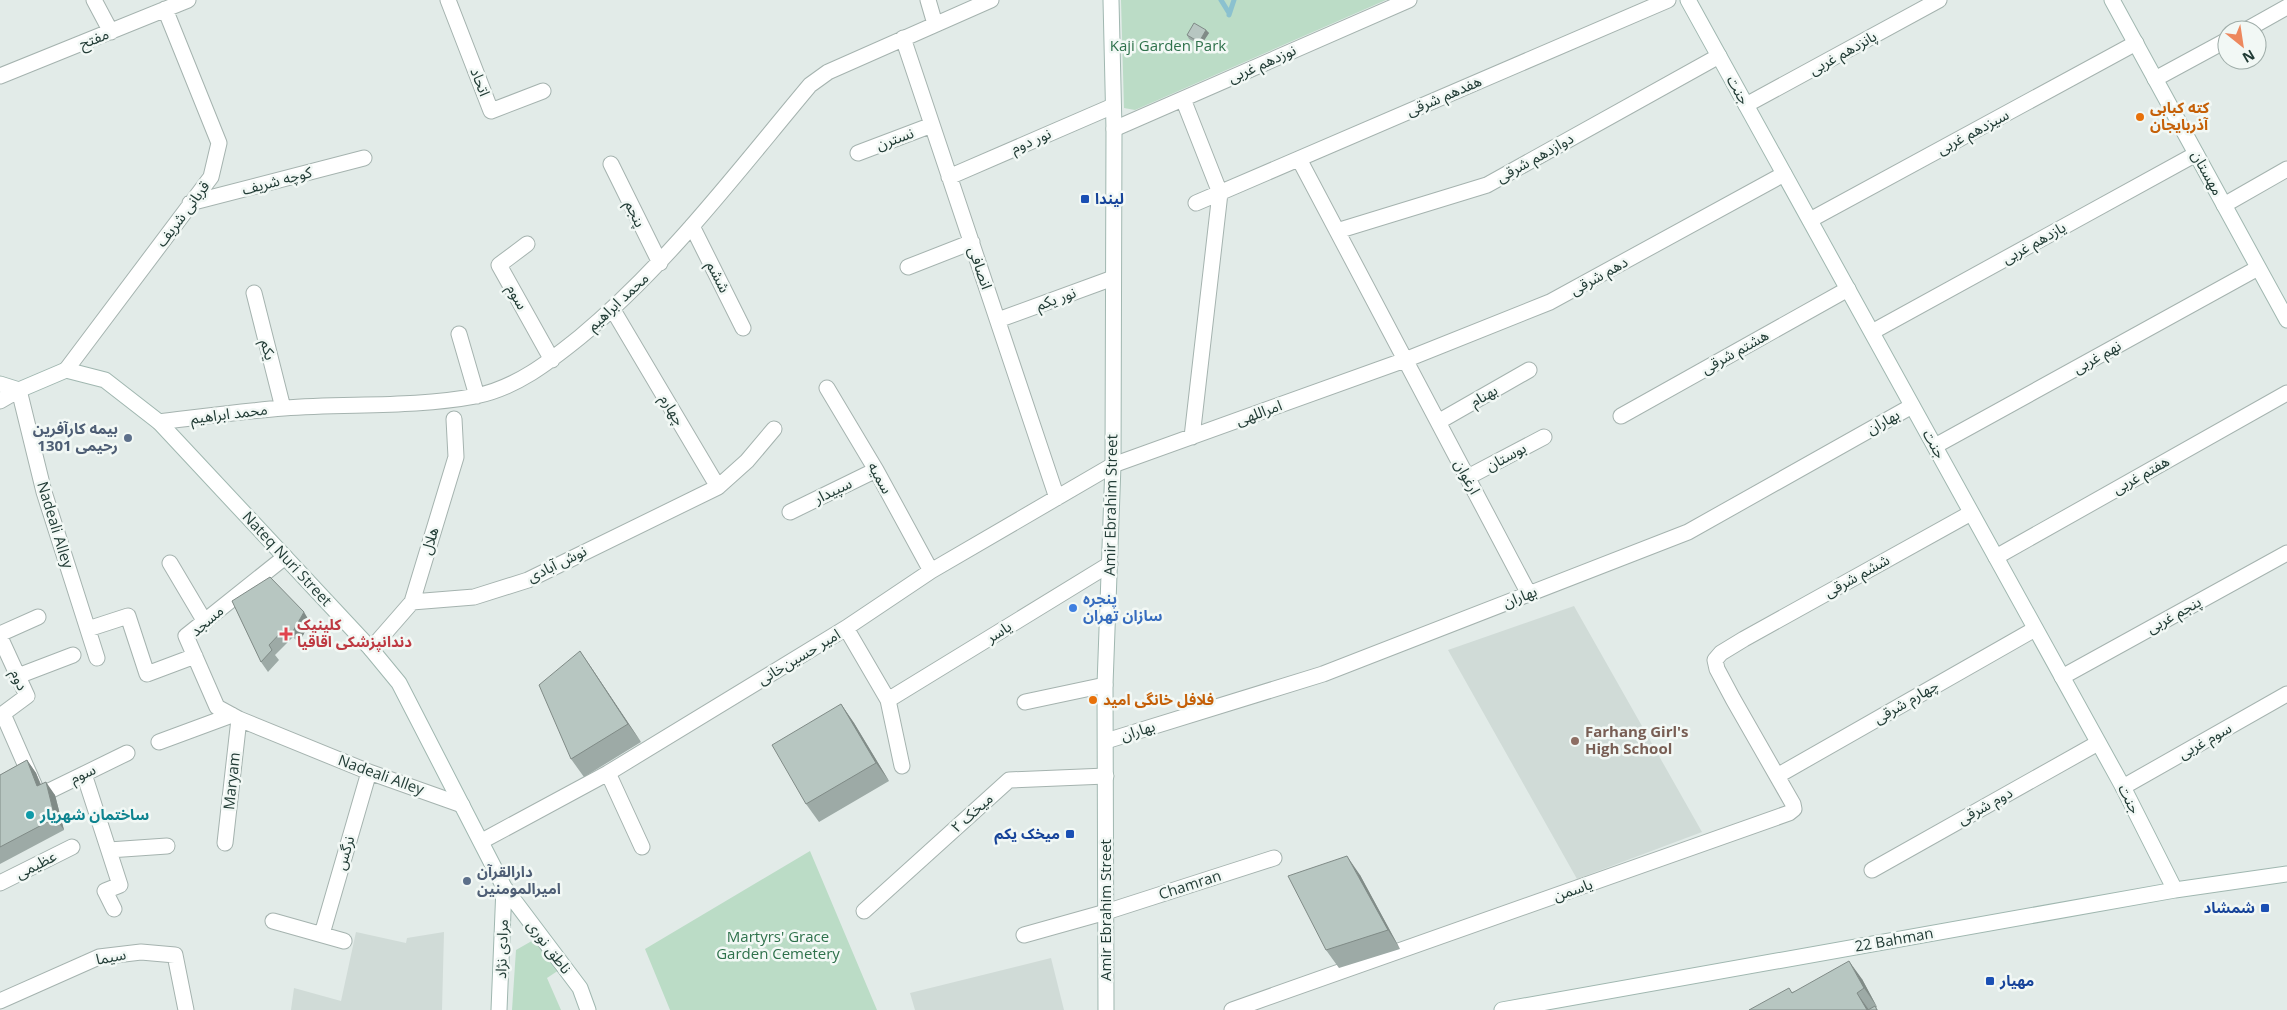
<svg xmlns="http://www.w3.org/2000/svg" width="2287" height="1010" viewBox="0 0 2287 1010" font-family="'Open Sans','Noto Sans Arabic',sans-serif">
<rect width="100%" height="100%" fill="#e2ebe8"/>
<!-- built -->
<path fill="#d0dbd7" d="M 1574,606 L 1702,832 L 1577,879 L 1448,650 Z
M 356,932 L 406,943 L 407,938 L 444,932 L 442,1010 L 291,1010 L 294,988 L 341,1001 Z
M 1051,958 L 1064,1010 L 915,1010 L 910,993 Z"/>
<!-- green -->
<path fill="#bbdcc6" d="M 1121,0 L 1386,0 L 1135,110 L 1124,108 Z
M 810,851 L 877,1010 L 670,1010 L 645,949 Z
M 537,938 L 559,970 L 547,978 L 561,1010 L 512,1010 L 516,950 Z"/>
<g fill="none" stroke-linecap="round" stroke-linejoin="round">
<!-- stream -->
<path stroke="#8bc1cf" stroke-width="5" d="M 1221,0 L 1229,13
M 1229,15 L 1234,0"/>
<!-- street casing -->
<g stroke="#a5b3af" stroke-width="17">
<path id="street" d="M 94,0 L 111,32
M 448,0 L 491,111 L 543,91
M 928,0 L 935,24
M 2246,30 L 2287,7
M 903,38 L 1057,498
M 0,76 L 188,0
M 2155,79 L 2227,40
M 1183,99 L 1220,193 L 1192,437
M 1746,105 L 1939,0
M 1114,129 L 1409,0
M 858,153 L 932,125
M 1299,159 L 1529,594
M 611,164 L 660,263
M 949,177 L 1113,106
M 190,203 L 364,158
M 1196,203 L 1668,0
M 2224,205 L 2287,169
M 1810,220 L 2136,43
M 692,226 L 743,328
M 1337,231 L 1487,185 L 1719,56
M 527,244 L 499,265 L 552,360
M 908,267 L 972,242
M 254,293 L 283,408
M 998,320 L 1113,278
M 1872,332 L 2196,154
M 459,334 L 477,396
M 66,370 L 211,177 L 219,143 L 165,9
M 827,388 L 876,470 L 931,571
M 0,401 L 19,390 L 44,492 L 97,658
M 1621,416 L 1848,289
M 159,422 C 200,417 242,411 284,408 C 347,403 413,408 476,396 C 516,388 549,362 580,337 C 668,264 737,172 810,85 L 828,72 L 991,0
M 1438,422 L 1529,370
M 1935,446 L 2258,268
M 1468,477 L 1544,437
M 718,487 L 747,461 L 774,429
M 790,512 L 876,470
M 285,557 L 186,636 L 217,707 L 239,719 L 369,772 L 462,805
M 1996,557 L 2287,393
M 170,563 L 205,622
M 412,602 L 474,597 L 528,580 L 718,487 L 613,310
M 846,628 L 888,700 L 902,766
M 88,629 L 128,616 L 147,674 L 195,656
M 0,634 L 38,617
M 0,637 L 27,696 L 0,716
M 371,649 L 412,602 L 456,457 L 454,419
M 18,676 L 73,655
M 2062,677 L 2287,553
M 888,700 L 1110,564
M 1025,702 L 1105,685
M 3,714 L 39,796 L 127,753
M 1106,741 L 1323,674 L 1688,532 L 1912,406
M 159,742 L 232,715
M 608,773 L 642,847
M 84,774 L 120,885 L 105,891 L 114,909
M 1777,776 L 2035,629
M 2123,787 L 2287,694
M 482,841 L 608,773 L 846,628 L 931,571 L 1113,465 L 1405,360 L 1550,302 L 1784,174
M 225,843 L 239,719
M 109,850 L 167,846
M 1872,870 L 2098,743
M 0,883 L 72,847
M 864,911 L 1009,780 L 1106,776
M 273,921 L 344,941
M 322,934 L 369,772
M 1024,935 L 1106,912 L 1274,858
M 0,1001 L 99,957 L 141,952 L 175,955 L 186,1010
M 1232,1010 L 1789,813 L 1794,809 L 1793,804 L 1733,699 L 1717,669 L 1715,660 L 1721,653 L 1744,639 L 1971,513"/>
</g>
<!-- secondary casing -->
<g stroke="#a0b7b0" stroke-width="17">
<path id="secondary" d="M 1688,0 L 2123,787 L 2175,890
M 2112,0 L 2287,320
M 0,384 L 19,390 L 66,370 L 105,380 L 159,422 L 371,649 L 399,683 L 504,887 L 580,988 L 588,1010
M 499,1010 L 504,887
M 1106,1010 L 1105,685 L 1113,465 L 1114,129 L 1111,0
M 1502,1010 L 2175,890 L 2287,874"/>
</g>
<!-- street -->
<use href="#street" stroke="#fff" stroke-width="15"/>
<!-- secondary -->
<use href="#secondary" stroke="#fff" stroke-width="15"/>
</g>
<!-- wall -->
<path fill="#9daaa6" d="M 1206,30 L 1209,33 L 1201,45 L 1189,39 L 1187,35 Z
M 232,601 L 310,622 L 299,643 L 293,637 L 275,655 L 279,660 L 268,672 L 261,662 Z
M 580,651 L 641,742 L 584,777 L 571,759 Z
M 841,704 L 854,723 L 889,781 L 819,822 L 806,804 Z
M 27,760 L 36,773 L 41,784 L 55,795 L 64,830 L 0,864 L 0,775 Z
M 1360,875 L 1400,949 L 1339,968 L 1326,950 Z
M 1862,979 L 1877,1007 L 1876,1008 L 1878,1010 L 1749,1010 L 1792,992 Z"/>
<!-- shaded-wall -->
<path fill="#808b87" d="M 1206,30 L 1209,33 L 1201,45 L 1199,42 Z
M 304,612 L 310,622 L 299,643 L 292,633 Z
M 580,651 L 593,670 L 641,742 L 628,724 Z
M 841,704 L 854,723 L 889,781 L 876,763 Z
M 27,760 L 36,773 L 46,799 L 37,786 Z
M 46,782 L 55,795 L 64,830 L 55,818 Z
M 1347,856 L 1360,875 L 1400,949 L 1388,930 Z
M 1849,961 L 1862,979 L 1877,1007 L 1864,988 Z
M 1857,993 L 1869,1010 L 1867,1010 Z"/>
<!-- building -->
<path fill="#b7c6c1" stroke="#808b87" d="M 1194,23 L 1206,30 L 1199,42 L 1187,35 Z
M 270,577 L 304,612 L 292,633 L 286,627 L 269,645 L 272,650 L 261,662 L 232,601 Z
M 580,651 L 628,724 L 571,759 L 539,685 Z
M 841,704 L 876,763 L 806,804 L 772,745 Z
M 27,760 L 37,786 L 46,782 L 55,818 L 0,847 L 0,775 Z
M 1347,856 L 1388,930 L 1326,950 L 1288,876 Z
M 1849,961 L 1864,988 L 1857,993 L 1867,1010 L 1749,1010 L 1789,988 L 1792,993 Z
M 1875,1006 L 1877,1010 L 1868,1010 Z"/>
<!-- markers -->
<g fill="#e8710a" stroke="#f2f8f5" stroke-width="2">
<circle cx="2140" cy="117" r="5"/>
<circle cx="1093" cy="700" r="5"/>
</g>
<g fill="#1a4fb4" stroke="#f2f8f5" stroke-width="2">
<rect x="1080" y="194" width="10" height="10" rx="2.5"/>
<rect x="1065" y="829" width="10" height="10" rx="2.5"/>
<rect x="2260" y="903" width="10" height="10" rx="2.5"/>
<rect x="1985" y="976" width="10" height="10" rx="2.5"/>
</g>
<g fill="#5c6f8a" stroke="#f2f8f5" stroke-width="2">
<circle cx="128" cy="438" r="5"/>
<circle cx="467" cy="881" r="5"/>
</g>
<circle fill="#3f7fe0" stroke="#f2f8f5" stroke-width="2" cx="1073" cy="608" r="5"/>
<path fill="#e0444e" stroke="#f2f8f5" stroke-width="2" d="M283.5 626.5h5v5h5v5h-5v5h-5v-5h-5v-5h5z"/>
<circle fill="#8d6e63" stroke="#f2f8f5" stroke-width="2" cx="1575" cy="741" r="5"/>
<circle fill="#0f9aa8" stroke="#f2f8f5" stroke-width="2" cx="30" cy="815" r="5"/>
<g text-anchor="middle" stroke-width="5" stroke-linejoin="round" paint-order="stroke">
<!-- street labels -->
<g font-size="15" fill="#223c36" stroke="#f2f8f5">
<text transform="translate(94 39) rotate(-22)" y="5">مفتح</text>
<text transform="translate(1843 53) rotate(-29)" y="5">پانزدهم غربی</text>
<text transform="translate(1262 64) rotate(-24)" y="5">نوزدهم غربی</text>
<text transform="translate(480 82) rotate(69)" y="5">اتحاد</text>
<text transform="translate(1738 90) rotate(61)" y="5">جنت</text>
<text transform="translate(1444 96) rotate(-23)" y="5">هفدهم شرقی</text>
<text transform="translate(1973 132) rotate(-28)" y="5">سیزدهم غربی</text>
<text transform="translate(895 139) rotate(-20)" y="5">نسترن</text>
<text transform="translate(1031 141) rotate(-23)" y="5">نور دوم</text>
<text transform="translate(1535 158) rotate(-29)" y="5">دوازدهم شرقی</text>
<text transform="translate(2207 173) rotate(61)" y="5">مهستان</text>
<text transform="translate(277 181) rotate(-15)" y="5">کوچه شریف</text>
<text transform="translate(183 214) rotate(-53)" y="5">قربانی شریف</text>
<text transform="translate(635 214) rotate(64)" y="5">پنجم</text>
<text transform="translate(2034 243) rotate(-29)" y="5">یازدهم غربی</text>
<text transform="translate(980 268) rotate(71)" y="5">انصافی</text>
<text transform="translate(1599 276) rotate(-29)" y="5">دهم شرقی</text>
<text transform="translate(718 277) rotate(63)" y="5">ششم</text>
<text transform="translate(517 297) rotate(61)" y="5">سوم</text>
<text transform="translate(1056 299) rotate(-20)" y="5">نور یکم</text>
<text transform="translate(618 302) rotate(-43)" y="5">محمد ابراهیم</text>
<text transform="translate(268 350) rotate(76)" y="5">یکم</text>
<text transform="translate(1735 352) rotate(-29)" y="5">هشتم شرقی</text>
<text transform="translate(2097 357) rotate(-29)" y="5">نهم غربی</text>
<text transform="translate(1484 396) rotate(-30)" y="5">بهنام</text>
<text transform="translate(672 410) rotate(59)" y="5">چهارم</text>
<text transform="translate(1259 413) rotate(-20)" y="5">امراللهی</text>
<text transform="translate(229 414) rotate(-7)" y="5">محمد ابراهیم</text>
<text transform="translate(1883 422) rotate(-29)" y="5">بهاران</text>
<text transform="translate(1934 444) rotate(61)" y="5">جنت</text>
<text transform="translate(1506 457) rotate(-28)" y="5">بوستان</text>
<text transform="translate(2141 475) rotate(-29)" y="5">هفتم غربی</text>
<text transform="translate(1467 477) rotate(62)" y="5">ارغوان</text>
<text transform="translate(880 478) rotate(61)" y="5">سمیه</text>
<text transform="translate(833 491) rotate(-26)" y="5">سپیدار</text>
<text transform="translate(1111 505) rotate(-89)" y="5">Amir Ebrahim Street</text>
<text transform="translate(55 525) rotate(73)" y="5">Nadeali Alley</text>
<text transform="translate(430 541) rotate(-73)" y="5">هلال</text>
<text transform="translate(287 559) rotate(47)" y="5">Nateq Nuri Street</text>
<text transform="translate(557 564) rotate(-26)" y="5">نوش آبادی</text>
<text transform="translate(1857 576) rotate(-29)" y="5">ششم شرقی</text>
<text transform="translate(1520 597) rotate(-21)" y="5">بهاران</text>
<text transform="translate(2174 615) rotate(-29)" y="5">پنجم غربی</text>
<text transform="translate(207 621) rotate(-41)" y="5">مسجد</text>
<text transform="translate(999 632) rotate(-32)" y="5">یاسر</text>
<text transform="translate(799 657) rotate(-31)" y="5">امیر حسین‌خانی</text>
<text transform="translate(19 680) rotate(67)" y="5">دوم</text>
<text transform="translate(1906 702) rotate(-30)" y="5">چهارم شرقی</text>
<text transform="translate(1138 731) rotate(-17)" y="5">بهاران</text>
<text transform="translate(2205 741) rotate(-29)" y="5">سوم غربی</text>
<text transform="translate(83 774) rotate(-25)" y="5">سوم</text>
<text transform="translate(381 775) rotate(20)" y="5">Nadeali Alley</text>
<text transform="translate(232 781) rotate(-84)" y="5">Maryam</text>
<text transform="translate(2129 799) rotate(63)" y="5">جنت</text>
<text transform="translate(1985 806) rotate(-29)" y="5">دوم شرقی</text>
<text transform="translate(972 813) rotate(-42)" y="5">میخک ۲</text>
<text transform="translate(345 853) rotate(-74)" y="5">نرگس</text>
<text transform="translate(36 865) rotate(-27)" y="5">عظیمی</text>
<text transform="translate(1190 885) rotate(-18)" y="5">Chamran</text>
<text transform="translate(1573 890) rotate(-19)" y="5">یاسمن</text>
<text transform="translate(1106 910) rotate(-90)" y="5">Amir Ebrahim Street</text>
<text transform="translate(1894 940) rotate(-10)" y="5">22 Bahman</text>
<text transform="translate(549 947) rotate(53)" y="5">ناطق نوری</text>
<text transform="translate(502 949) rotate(-88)" y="5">مرادی نژاد</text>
<text transform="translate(111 957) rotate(-11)" y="5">سیما</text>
</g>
<!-- park labels -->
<g font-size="15" fill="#2e714b" stroke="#f2f8f5">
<text x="1168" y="51">Kaji Garden Park</text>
<text x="778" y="942">Martyrs' Grace<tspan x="778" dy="17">Garden Cemetery</tspan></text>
</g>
<!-- food labels -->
<g font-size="15" font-weight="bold" fill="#c56008" stroke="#f2f8f5" text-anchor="start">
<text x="2150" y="113">کته کبابی<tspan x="2150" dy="17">آذربایجان</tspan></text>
<text x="1103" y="705">فلافل خانگی امید</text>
</g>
<!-- transit labels -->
<g font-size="15" font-weight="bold" fill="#164399" stroke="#f2f8f5" text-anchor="start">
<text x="1095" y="204">لیندا</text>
<text x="1060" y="839" text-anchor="end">میخک یکم</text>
<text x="2255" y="913" text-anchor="end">شمشاد</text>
<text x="2000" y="986">مهیار</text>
</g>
<!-- service labels -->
<g font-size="15" font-weight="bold" fill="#4e5e75" stroke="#f2f8f5" text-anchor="end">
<text x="118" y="434">بیمه کارآفرین<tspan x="118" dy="17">1301 رحیمی</tspan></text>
<text x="477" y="877" text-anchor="start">دارالقرآن<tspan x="477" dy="17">امیرالمومنین</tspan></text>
</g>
<!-- shop labels -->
<g font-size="15" font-weight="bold" fill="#366cbe" stroke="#f2f8f5" text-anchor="start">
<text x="1083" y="604">پنجره<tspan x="1083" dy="17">سازان تهران</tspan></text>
</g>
<!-- health labels -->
<g font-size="15" font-weight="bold" fill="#be3a42" stroke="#f2f8f5" text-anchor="start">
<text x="297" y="630">کلینیک<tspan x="297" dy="17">دندانپزشکی اقاقیا</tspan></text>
</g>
<!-- education labels -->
<g font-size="15" font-weight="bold" fill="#785e54" stroke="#f2f8f5" text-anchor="start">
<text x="1585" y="737">Farhang Girl's<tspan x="1585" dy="17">High School</tspan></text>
</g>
<!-- culture labels -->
<g font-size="15" font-weight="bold" fill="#0d838f" stroke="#f2f8f5" text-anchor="start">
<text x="40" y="820">ساختمان شهریار</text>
</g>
</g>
<!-- north arrow -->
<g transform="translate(2242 45) rotate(150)"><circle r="24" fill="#f2f8f5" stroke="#9fada9"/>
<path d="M0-4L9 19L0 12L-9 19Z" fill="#ed885e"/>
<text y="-8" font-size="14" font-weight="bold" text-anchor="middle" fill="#223c36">N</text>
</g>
</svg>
